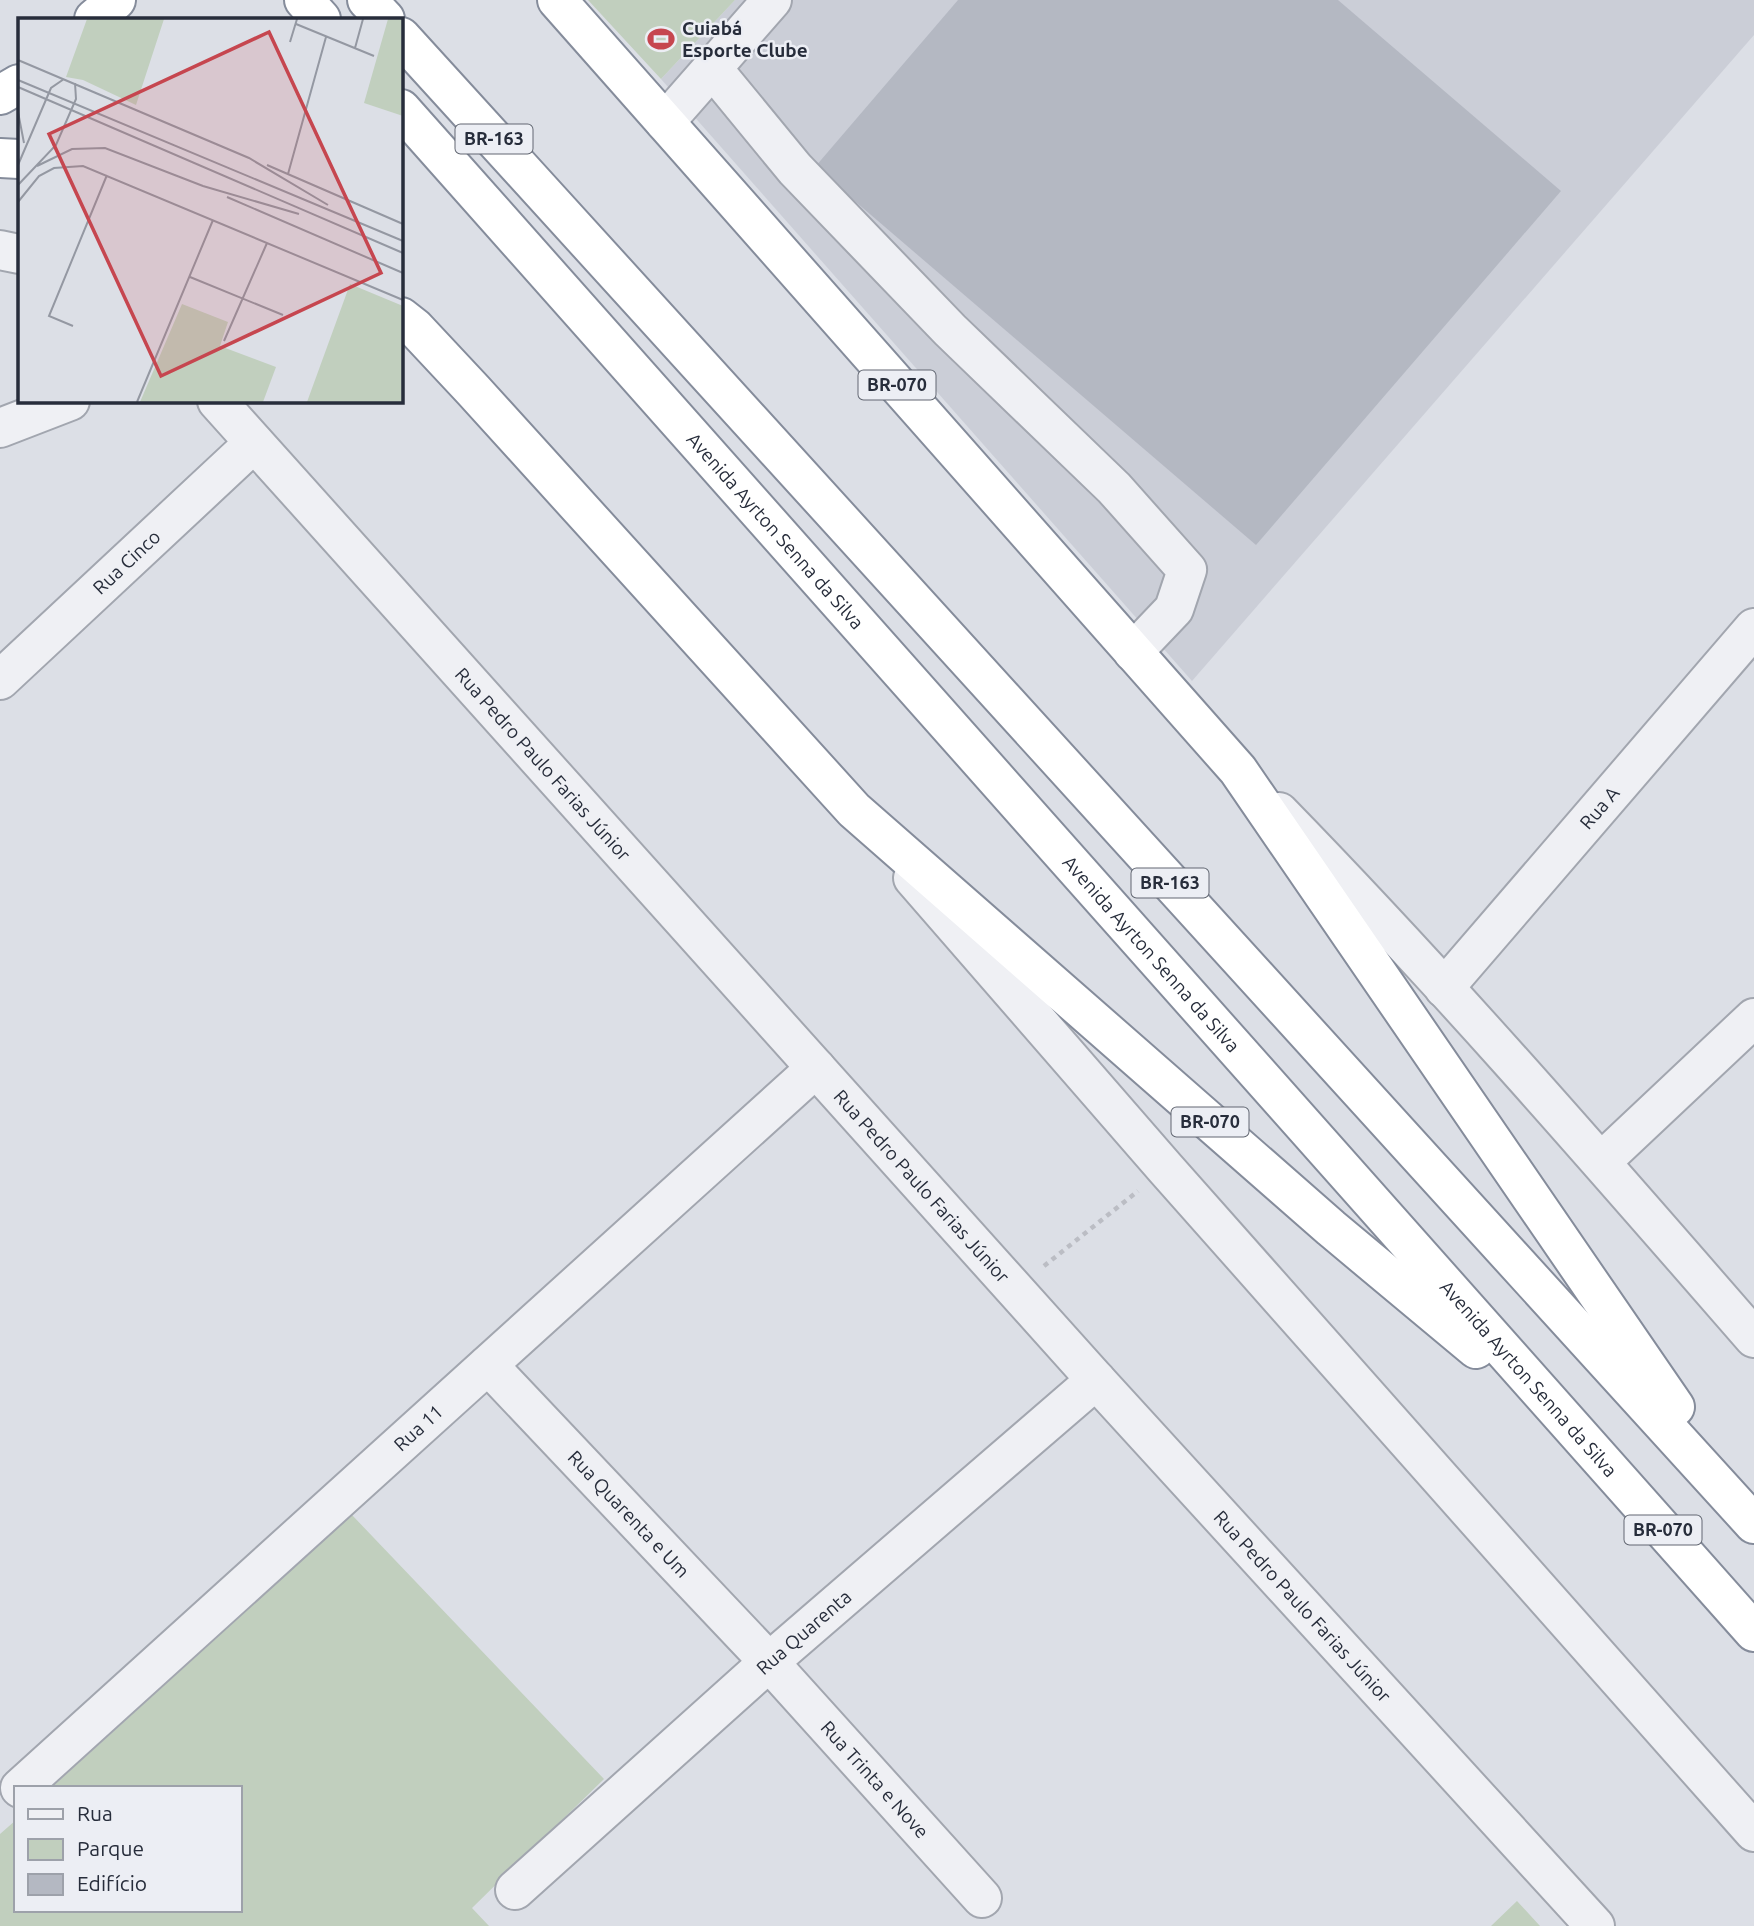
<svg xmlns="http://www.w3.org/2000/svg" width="1754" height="1926" viewBox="0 0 1754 1926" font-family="Ubuntu,sans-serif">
<rect width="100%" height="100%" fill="#dcdfe6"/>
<!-- built -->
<path fill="#cbced7" d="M 735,0 L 1754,0 L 1754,35 L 1192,681 L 661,79 Z"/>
<!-- green -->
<path fill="#c1cfbe" d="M 588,0 L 735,0 L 661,79 Z
M 352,1515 L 604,1779 L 472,1908 L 489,1926 L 0,1926 L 0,1834 L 16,1820 L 16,1910 L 240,1910 L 240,1788 L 51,1788 Z
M 1517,1901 L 1540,1926 L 1491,1926 Z"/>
<!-- building -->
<path fill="#b4b8c2" d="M 958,0 L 1338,0 L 1561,191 L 1256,545 L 815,167 Z"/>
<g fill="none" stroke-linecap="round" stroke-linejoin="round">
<!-- minor casing -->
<g stroke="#a2a6af" stroke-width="42">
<g id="minor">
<path d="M 712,68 L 795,169 L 950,330 L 1114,488 L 1187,570 L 1174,609 L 1133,652"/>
<path d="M 665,122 L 772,0"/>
<path d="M 0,250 L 19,254"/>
<path id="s1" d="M 217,401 L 1096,1380 L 1595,1926"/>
<path d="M 0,428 L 70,401"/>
<path id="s2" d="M 0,680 L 254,443"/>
<path d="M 1279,812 C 1444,981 1599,1160 1754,1338"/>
<path d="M 913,878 L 1166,1169 L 1754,1832"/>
<path id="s3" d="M 1444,988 L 1754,628"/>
<path d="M 1601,1162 L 1754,1018"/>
<path id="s4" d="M 488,1365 L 769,1662 L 982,1898"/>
<path id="s5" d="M 20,1788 L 816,1068"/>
<path id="s6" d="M 515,1890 L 769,1662 L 1096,1380"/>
</g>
</g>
<!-- highway casing -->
<g stroke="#858c9b" stroke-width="42">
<g id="highway">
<path d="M 304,0 L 321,19"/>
<path d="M 367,0 L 385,19"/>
<path d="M 557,0 L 1238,770 L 1675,1407"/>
<path d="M 94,19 L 116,0"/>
<path d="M 401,37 L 1754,1524"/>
<path d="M 0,95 L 19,84"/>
<path id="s7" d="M 401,109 L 1754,1632"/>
<path d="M 0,158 L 19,159"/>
<path d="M 401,317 L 415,328 L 473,390 L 854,810 L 1331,1228 L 1476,1349"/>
</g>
</g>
<!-- path -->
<path stroke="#bbbdc4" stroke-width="4.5" stroke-dasharray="5 5" stroke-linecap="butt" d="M 1044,1266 L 1138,1191"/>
<!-- minor -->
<use href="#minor" stroke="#eff0f4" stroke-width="38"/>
<!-- highway -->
<use href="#highway" stroke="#fff" stroke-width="38"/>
</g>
<!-- icons -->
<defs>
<g id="stadium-bare" transform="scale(2.1)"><path d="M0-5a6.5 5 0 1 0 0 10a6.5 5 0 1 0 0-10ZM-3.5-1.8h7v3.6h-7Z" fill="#c6464f" stroke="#eceef4" stroke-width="2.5" paint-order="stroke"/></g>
</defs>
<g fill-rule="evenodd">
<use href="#stadium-bare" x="661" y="39"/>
</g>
<g text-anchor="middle" stroke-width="5" stroke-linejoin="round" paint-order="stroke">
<!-- shield labels -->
<g fill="#eceef4" stroke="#626772" stroke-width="2">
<rect x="455.5" y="124.5" width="77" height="29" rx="5"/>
<rect x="858.5" y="370.5" width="77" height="29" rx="5"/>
<rect x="1131.5" y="868.5" width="77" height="29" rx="5"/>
<rect x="1171.5" y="1107.5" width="77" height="29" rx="5"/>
<rect x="1624.5" y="1515.5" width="77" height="29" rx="5"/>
</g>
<g font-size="18" font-weight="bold" fill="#272d3b">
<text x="494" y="145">BR-163</text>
<text x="897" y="391">BR-070</text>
<text x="1170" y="889">BR-163</text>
<text x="1210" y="1128">BR-070</text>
<text x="1663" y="1536">BR-070</text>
</g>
<!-- poi labels -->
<g font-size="19" font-weight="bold" fill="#272d3b" stroke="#eceef4" text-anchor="start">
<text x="682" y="35">Cuiabá<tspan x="682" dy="22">Esporte Clube</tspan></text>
</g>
<!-- street labels -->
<g font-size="19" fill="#272d3b" stroke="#eceef4">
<text dy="7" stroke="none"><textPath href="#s7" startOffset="564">Avenida Ayrton Senna da Silva</textPath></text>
<text dy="7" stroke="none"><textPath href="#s2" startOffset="173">Rua Cinco</textPath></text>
<text dy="7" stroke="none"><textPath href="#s1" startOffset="488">Rua Pedro Paulo Farias Júnior</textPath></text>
<text dy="7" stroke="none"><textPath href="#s3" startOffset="238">Rua A</textPath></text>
<text dy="7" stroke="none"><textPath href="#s7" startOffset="1130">Avenida Ayrton Senna da Silva</textPath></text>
<text dy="7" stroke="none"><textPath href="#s1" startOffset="1055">Rua Pedro Paulo Farias Júnior</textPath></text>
<text dy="7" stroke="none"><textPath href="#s7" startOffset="1698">Avenida Ayrton Senna da Silva</textPath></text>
<text dy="7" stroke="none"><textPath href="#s5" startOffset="537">Rua 11</textPath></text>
<text dy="7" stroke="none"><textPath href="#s4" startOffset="205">Rua Quarenta e Um</textPath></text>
<text dy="7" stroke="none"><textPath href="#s1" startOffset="1622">Rua Pedro Paulo Farias Júnior</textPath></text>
<text dy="7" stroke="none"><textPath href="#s6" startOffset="387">Rua Quarenta</textPath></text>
<text dy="7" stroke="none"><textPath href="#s4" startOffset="567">Rua Trinta e Nove</textPath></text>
</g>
</g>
<!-- overview -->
<g transform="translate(18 18)">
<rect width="385" height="385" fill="#dcdfe6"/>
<path d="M 69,1 L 146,1 L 118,87 L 65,62 L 48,59 ZM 370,1 L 385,1 L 385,98 L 346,85 ZM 332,266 L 385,288 L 385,384 L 289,384 ZM 164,286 L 210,304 L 202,328 L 258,349 L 245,384 L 122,384 Z" fill="#c1cfbe"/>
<path fill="none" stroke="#9498a2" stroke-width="2" d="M 278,6 L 356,38M 272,24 L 279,1M 337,30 L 345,1M 0,42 L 231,140 L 310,187M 0,62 L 385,223M 0,69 L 385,235M 0,94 L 6,125M 0,147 L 33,70 L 46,61M 249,147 L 385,206M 19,148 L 54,131 L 87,130 L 185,168 L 281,196M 270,156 L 308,19M 0,167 L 38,127 L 58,81 L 57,65M 209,179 L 385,255M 0,184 L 21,158 L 36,150 L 65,148 L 385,282M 172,259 L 265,297M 55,308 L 31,298 L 89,157M 206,323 L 249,225M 119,384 L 195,202"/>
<path fill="#c6464f" fill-opacity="0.15" stroke="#c6464f" stroke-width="3.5" d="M 251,14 L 363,255 L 143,358 L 31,116 Z"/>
<rect width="385" height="385" fill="none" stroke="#272d3b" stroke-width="3.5"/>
</g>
<!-- legend -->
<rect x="14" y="1786" width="228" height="126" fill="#eceef4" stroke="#9da1aa" stroke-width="2"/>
<rect x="28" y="1809" width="35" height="10" fill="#eff0f4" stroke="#9da1aa" stroke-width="2"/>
<text x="77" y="1821" font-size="21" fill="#272d3b">Rua</text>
<rect x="28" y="1839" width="35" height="21" fill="#c1cfbe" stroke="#9da1aa" stroke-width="2"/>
<text x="77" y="1856" font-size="21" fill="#272d3b">Parque</text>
<rect x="28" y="1874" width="35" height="21" fill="#b4b8c2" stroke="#9da1aa" stroke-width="2"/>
<text x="77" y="1891" font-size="21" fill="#272d3b">Edifício</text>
</svg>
